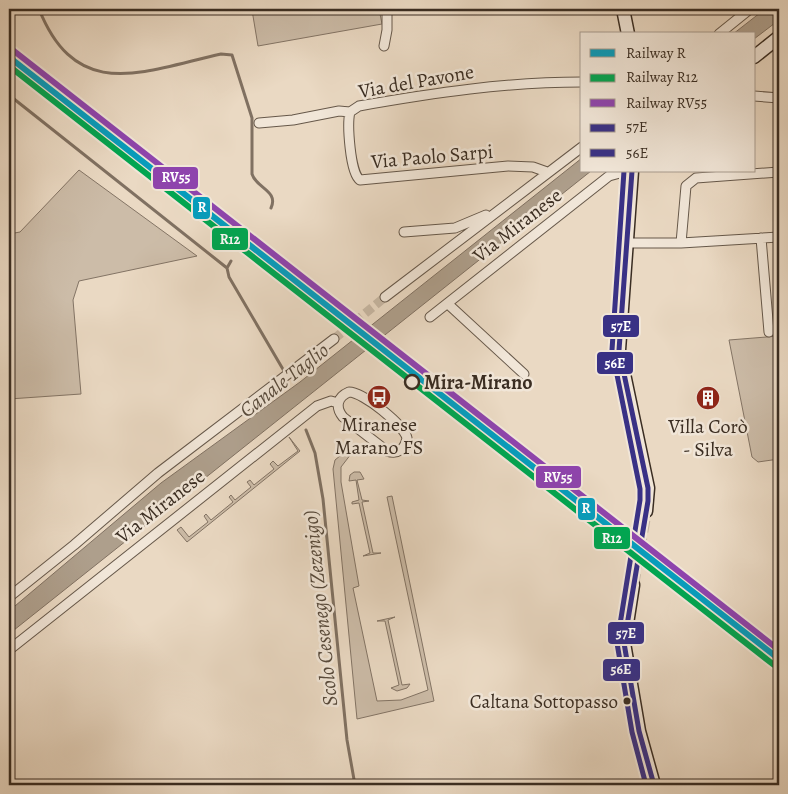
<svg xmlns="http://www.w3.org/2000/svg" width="788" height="794" viewBox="0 0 788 794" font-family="Alegreya,serif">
<rect width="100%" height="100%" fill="#ead9c3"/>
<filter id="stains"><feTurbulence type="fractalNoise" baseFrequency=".004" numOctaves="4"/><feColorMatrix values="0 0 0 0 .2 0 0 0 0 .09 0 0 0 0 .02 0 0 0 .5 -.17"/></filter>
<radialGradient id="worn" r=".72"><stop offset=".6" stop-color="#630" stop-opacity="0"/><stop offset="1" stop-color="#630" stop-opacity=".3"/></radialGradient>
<!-- green -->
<path fill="#ccbca8" stroke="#837465" d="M 258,9 L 379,9 L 382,24 L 258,46 L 252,10 Z
M 79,170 L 197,256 L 79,281 L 73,300 L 81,394 L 9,399 L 9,234 L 20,232 Z
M 779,336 L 779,459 L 758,462 L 752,457 L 729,340 Z
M 289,437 L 300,451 L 187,542 L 177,530 L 181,527 L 189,537 L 208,522 L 204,516 L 206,514 L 211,520 L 233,502 L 229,497 L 231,495 L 235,500 L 251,487 L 247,482 L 250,480 L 254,485 L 274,469 L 270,464 L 273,461 L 278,466 L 298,451 Z
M 346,451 L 351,454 L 341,467 L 341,482 L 359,586 L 353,588 L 377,701 L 401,700 L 428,690 L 387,497 L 392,496 L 434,701 L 357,719 L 333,469 L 335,460 Z
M 354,472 L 360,472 L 364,479 L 357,480 L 362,500 L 369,501 L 362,502 L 373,553 L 381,553 L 363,556 L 370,553 L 359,503 L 352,504 L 352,502 L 359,500 L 356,480 L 349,481 L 350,475 Z
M 395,617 L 388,620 L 402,685 L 410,684 L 407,688 L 397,691 L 391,688 L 399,685 L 385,621 L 377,621 Z"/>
<!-- water -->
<path fill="#ae9f8c" stroke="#807162" d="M 765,9 L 779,9 L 779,20 L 754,39 L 754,34 L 733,34 Z
M 582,158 L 582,171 L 591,171 L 9,634 L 9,611 L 161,483 L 300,382 Z"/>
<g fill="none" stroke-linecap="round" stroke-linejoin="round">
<!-- stream -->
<path stroke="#807162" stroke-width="3" d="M 39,9 C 77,104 144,71 221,54 L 232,55 L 252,118 L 252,174 C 256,188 279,191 271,208
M 9,95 L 227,268
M 231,261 L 227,268 L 229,277 L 284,371
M 306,430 L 315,453 L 323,499 L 347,740 L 355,785"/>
<!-- street-tunnel -->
<path stroke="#c7b7a3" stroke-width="9" stroke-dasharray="9 4.5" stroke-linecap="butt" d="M 334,339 L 385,297"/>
<!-- secondary-tunnel -->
<path stroke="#c7b7a3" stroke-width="12" stroke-dasharray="12 6" stroke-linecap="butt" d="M 633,585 L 646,511"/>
<!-- street casing -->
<g stroke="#66584a" stroke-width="11">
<path id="street" d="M 719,34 L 750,9
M 384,46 L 387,30 L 387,9
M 754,96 L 779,98
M 350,112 C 347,124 350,173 360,180 L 508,166 L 533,167 L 547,172
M 259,123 L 293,120 L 339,111 L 350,112 L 359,106 C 433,93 506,82 582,82
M 404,232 L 455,228 L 486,215
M 761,238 L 769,332
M 626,243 L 681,243 L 779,237
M 681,243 L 686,186 L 696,178 L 779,172
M 385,297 L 582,147
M 448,304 L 524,374
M 430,317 L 609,176 L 620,173 L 632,174
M 349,392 C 363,392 404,425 407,438 C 405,449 398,455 387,451 L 343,417 C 335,407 337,397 349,392 Z
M 9,597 L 74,545 L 158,473 L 334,339
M 9,650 L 317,406 L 331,401 L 338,403"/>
</g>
<!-- secondary casing -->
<g stroke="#3a2d22" stroke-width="15">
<path id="secondary" d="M 623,9 L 628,34
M 754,57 L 779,37
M 632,171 L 619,350 L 648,488 L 646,511
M 633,585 L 624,643 L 639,731 L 654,785"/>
</g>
<!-- street -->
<use href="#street" stroke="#f1e6d8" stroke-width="9"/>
<!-- secondary -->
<use href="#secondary" stroke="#f1e6d8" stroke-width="12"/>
<!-- bus-1 casing -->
<g stroke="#f1e6d8" stroke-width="9">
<path id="bus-1" d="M 632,171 L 619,350 L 648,488 L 648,501 L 624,643 L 639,731 L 654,785"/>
</g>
<!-- bus-2 casing -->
<g stroke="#f1e6d8" stroke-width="9">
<path id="bus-2" d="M 624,171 L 612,350 L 640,489 L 640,500 L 617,643 L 632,732 L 646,785"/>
</g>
<!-- bus-1 -->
<use href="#bus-1" stroke="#393185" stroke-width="5"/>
<!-- bus-2 -->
<use href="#bus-2" stroke="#393185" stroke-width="5"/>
<!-- rail-1 casing -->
<g stroke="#f1e6d8" stroke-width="10">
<path id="rail-1" d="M 9,57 L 779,659"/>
</g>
<!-- rail-2 casing -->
<g stroke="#f1e6d8" stroke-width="10">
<path id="rail-2" d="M 9,66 L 774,665"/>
</g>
<!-- rail-3 casing -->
<g stroke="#f1e6d8" stroke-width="10">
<path id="rail-3" d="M 14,51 L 779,650"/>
</g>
<!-- rail-1 -->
<use href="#rail-1" stroke="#069dbd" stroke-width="6"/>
<!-- rail-2 -->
<use href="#rail-2" stroke="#00a651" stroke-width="6"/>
<!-- rail-3 -->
<use href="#rail-3" stroke="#8e44ad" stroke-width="6"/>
</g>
<!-- icons -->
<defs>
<g id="bus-disc" transform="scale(1.25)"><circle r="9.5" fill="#8f2418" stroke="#f1e6d8"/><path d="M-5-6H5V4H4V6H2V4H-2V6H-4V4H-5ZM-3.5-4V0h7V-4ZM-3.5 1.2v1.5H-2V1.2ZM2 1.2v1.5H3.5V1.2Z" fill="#fff"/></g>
<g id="building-disc" transform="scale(1.25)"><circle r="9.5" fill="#8f2418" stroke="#f1e6d8"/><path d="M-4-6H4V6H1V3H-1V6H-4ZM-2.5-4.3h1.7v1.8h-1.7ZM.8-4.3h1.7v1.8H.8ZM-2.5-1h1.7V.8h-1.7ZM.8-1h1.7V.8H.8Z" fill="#fff"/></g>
</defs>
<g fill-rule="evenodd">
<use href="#bus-disc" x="379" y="397"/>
<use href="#building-disc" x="708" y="398"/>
</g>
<!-- markers -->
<circle fill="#f1e6d8" stroke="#3a2d22" stroke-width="2.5" cx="412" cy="382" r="7"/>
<circle fill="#3a2d22" stroke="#f1e6d8" stroke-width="2" cx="627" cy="701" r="4.5"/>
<g text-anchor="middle" stroke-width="5" stroke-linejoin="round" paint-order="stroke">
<!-- bus labels -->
<g font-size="19" fill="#3a2d22" stroke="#f1e6d8" text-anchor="end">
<text x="618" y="708">Caltana Sottopasso</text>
</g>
<!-- street labels -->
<g font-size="20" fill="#3a2d22" stroke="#f1e6d8">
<text transform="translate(416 81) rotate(-10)" y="7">Via del Pavone</text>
<text transform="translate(432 156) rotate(-5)" y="7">Via Paolo Sarpi</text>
<text transform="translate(517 225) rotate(-38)" y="7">Via Miranese</text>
<text transform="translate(160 506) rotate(-38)" y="7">Via Miranese</text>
</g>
<!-- stop labels -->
<g font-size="20" font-weight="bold" fill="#3a2d22" stroke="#f1e6d8" text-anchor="start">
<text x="424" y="389">Mira-Mirano</text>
</g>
<!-- poi labels -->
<g font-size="20" fill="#3a2d22" stroke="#f1e6d8">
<text x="379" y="431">Miranese<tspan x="379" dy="23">Marano FS</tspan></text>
<text x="708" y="433">Villa Corò<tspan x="708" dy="23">- Silva</tspan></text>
</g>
<!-- water labels -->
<g font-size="21" font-style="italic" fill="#574a3c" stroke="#f1e6d8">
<text transform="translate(284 380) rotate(-38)" y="7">Canale Taglio</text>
<text transform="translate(320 608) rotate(-96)" y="7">Scolo Cesenego (Zezenigo)</text>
</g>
</g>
<g stroke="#f1e6d8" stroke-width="2">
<rect x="152" y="166" width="47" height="24" rx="5" fill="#8e44ad"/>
<rect x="192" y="196" width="19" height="24" rx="5" fill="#069dbd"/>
<rect x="211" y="227" width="38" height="24" rx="5" fill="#00a651"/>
<rect x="602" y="314" width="38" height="24" rx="5" fill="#393185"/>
<rect x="596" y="351" width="38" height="24" rx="5" fill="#393185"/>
<rect x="535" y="465" width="47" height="24" rx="5" fill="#8e44ad"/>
<rect x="577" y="497" width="19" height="24" rx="5" fill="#069dbd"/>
<rect x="593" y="526" width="38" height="24" rx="5" fill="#00a651"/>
<rect x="607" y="621" width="38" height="24" rx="5" fill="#393185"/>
<rect x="602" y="658" width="39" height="24" rx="5" fill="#393185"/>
</g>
<g font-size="14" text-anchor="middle" font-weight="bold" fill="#fff">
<text x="176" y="182">RV55</text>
<text x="202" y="212">R</text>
<text x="230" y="244">R12</text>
<text x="621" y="331">57E</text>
<text x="615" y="368">56E</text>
<text x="558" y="482">RV55</text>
<text x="586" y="513">R</text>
<text x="612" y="543">R12</text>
<text x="626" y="638">57E</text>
<text x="621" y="674">56E</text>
</g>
<!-- margin -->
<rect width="788" height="794" fill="none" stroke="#ead9c3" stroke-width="30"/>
<rect x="10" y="10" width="768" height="774" fill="none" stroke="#3a2d22" stroke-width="2.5"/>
<rect x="15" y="15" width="758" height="764" fill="none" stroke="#3a2d22"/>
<!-- legend -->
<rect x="580" y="32" width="175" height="140" fill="#f1e6d8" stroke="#a89c8f"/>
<rect x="590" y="49" width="25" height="8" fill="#069dbd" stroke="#a89c8f"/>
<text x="626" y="58" font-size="15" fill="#3a2d22">Railway R</text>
<rect x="590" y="74" width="25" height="8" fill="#00a651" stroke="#a89c8f"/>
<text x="626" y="82" font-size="15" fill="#3a2d22">Railway R12</text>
<rect x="590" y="99" width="25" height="8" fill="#8e44ad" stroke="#a89c8f"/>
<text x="626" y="108" font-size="15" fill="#3a2d22">Railway RV55</text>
<rect x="590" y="124" width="25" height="8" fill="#393185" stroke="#a89c8f"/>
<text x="626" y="132" font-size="15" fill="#3a2d22">57E</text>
<rect x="590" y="149" width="25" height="8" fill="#393185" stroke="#a89c8f"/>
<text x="626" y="158" font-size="15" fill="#3a2d22">56E</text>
<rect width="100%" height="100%" filter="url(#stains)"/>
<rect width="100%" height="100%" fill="url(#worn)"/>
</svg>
